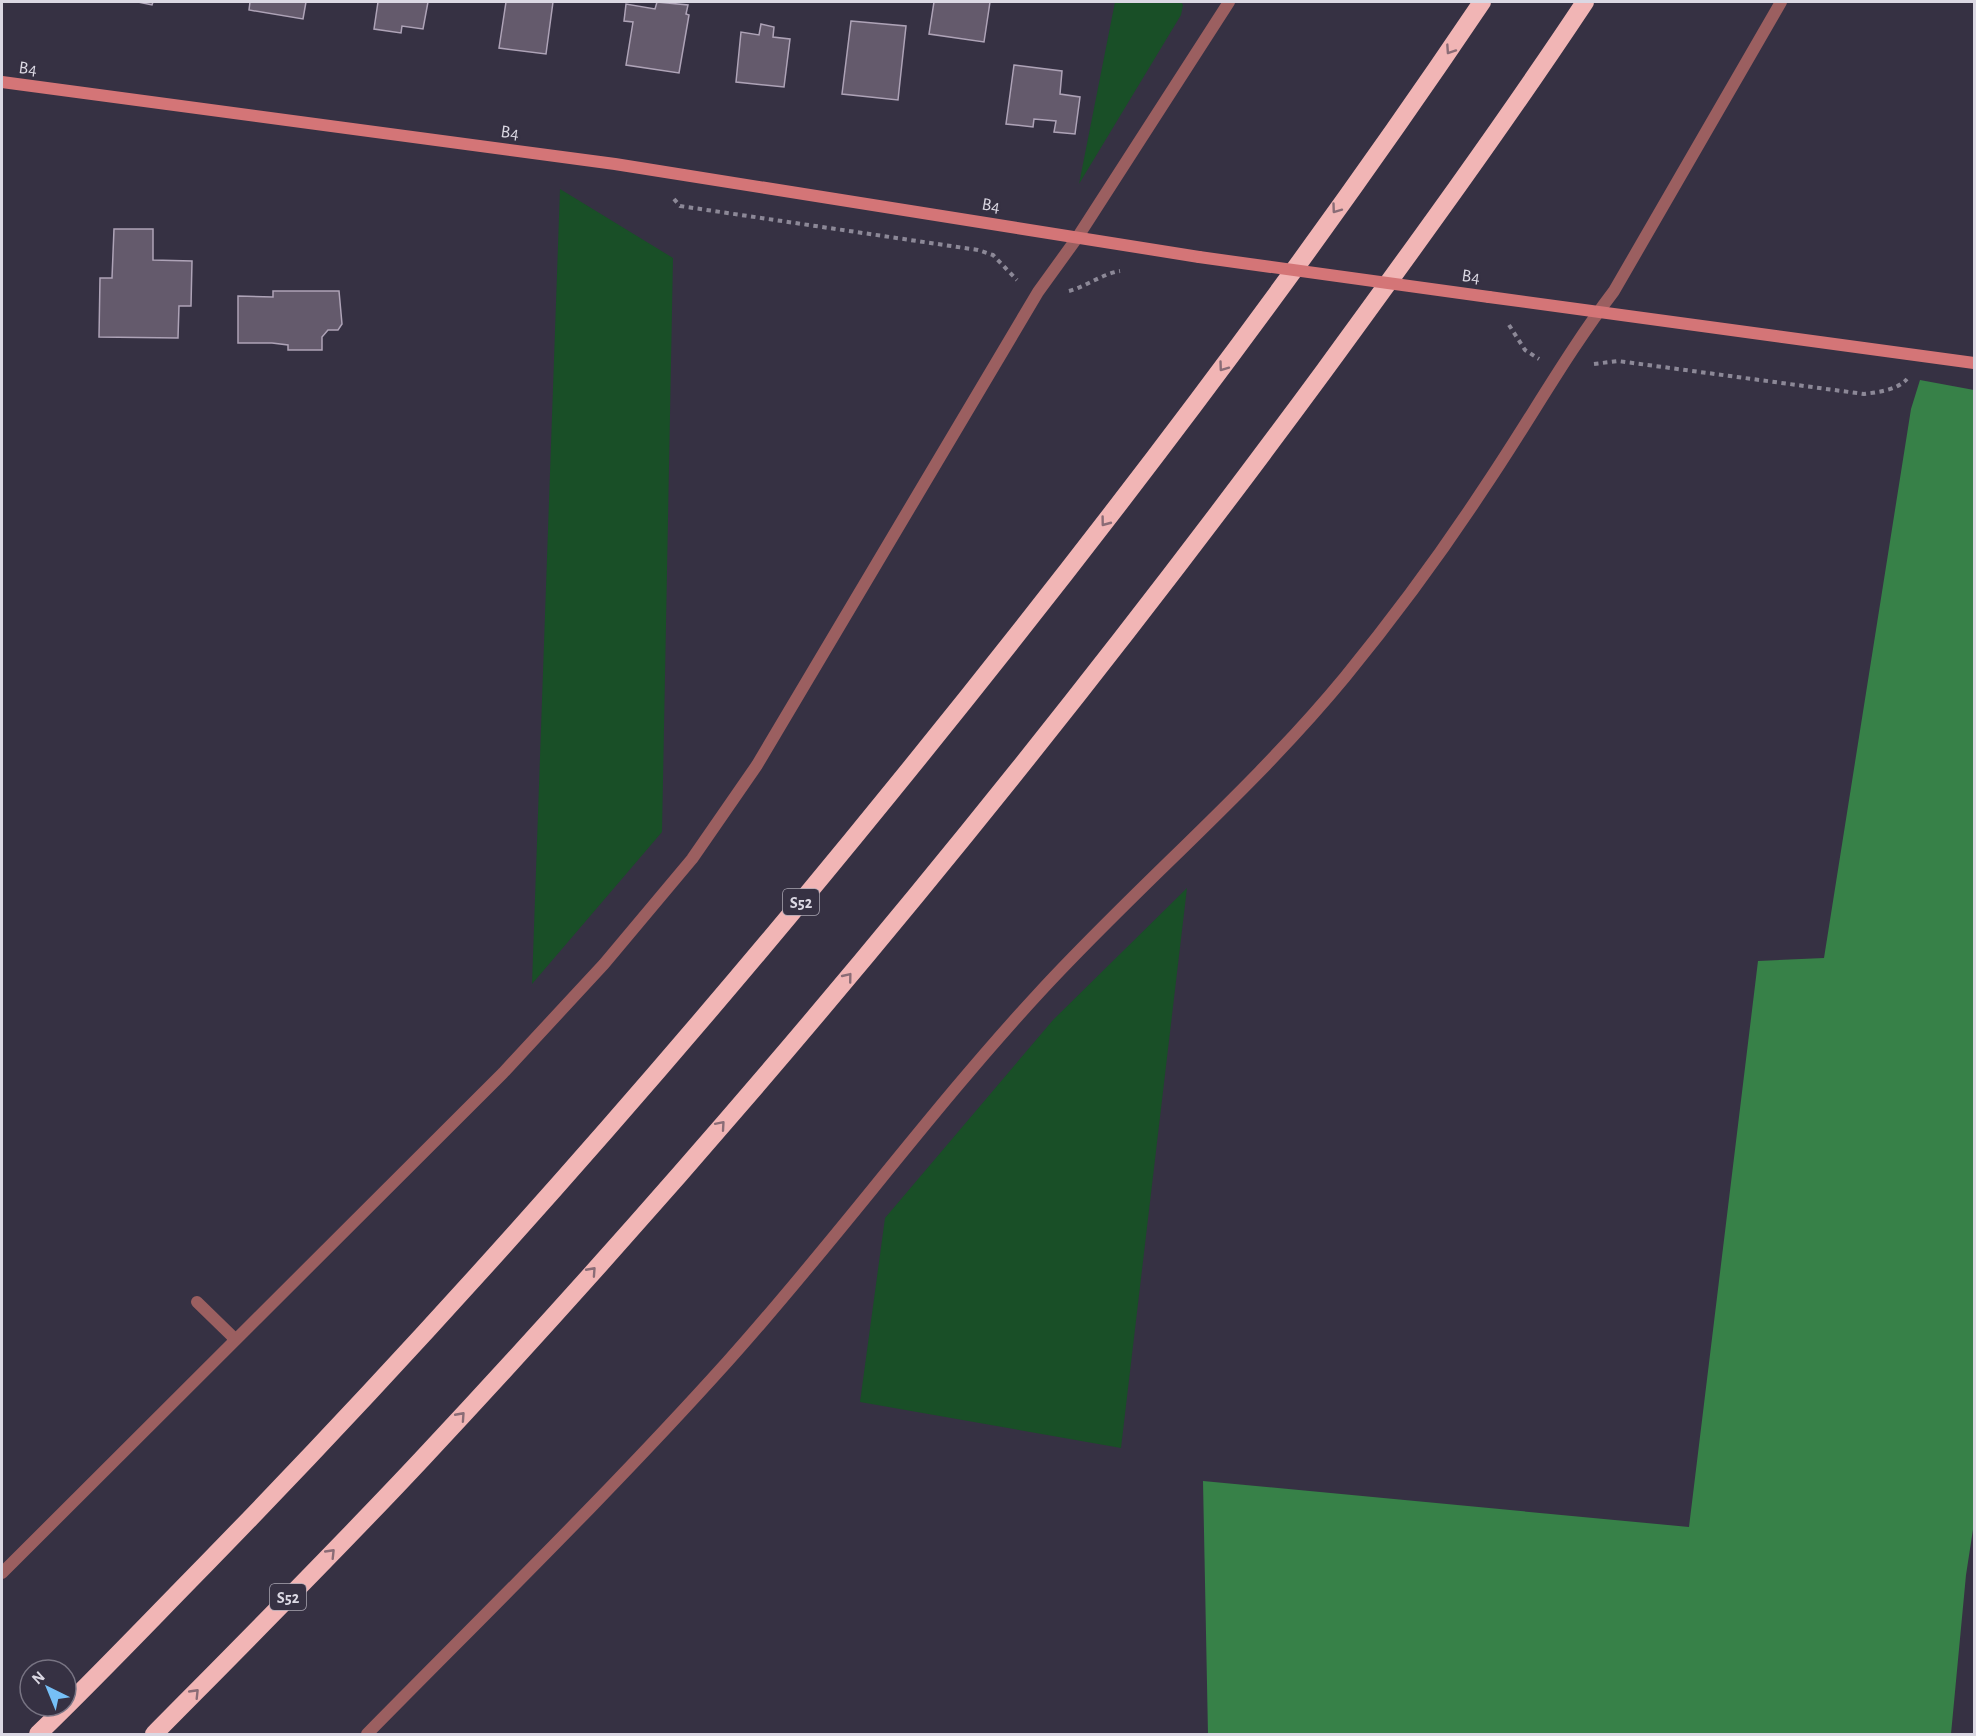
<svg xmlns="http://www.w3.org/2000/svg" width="1976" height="1736" viewBox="0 0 1976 1736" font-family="'Alegreya Sans',sans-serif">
<rect width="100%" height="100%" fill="#363143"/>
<!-- green -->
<path fill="#194f27" d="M 1115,2 L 1181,2 L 1183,5 L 1181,15 L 1079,184 Z
M 560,189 L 673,258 L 662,832 L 532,984 Z
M 1187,888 L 1121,1448 L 860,1402 L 885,1218 L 1053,1020 Z"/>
<!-- forest -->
<path fill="#378148" d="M 1920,380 L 1974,390 L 1974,1523 L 1966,1575 L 1951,1734 L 1208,1734 L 1203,1481 L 1689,1527 L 1758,961 L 1824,958 L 1911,409 Z"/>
<!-- building -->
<path fill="#645a6c" stroke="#aea3b7" stroke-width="1.5" d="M 138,2 L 153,2 L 152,5 Z
M 250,2 L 306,2 L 303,19 L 249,10 Z
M 378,2 L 428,2 L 423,29 L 402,26 L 401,33 L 374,29 Z
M 506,2 L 553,2 L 546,54 L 499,48 Z
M 657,2 L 688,5 L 686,14 L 689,15 L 679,73 L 626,65 L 633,22 L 624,21 L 626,4 L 655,9 Z
M 934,2 L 990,2 L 984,42 L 929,34 Z
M 851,21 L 906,26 L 898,100 L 842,94 Z
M 761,24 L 774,27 L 773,37 L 790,39 L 784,87 L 736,82 L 741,32 L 759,35 Z
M 1014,65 L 1062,71 L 1060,94 L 1080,97 L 1075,134 L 1054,132 L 1056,121 L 1034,119 L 1033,127 L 1006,124 Z
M 114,229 L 153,229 L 153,260 L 192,261 L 191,306 L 179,306 L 178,338 L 99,337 L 100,278 L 112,278 Z
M 273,291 L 339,291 L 342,324 L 338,330 L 328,330 L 322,337 L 322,350 L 288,350 L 288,345 L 272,343 L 238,343 L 238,296 L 273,297 Z"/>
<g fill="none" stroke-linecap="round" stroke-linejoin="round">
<!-- path -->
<path stroke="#8c8897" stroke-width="4" stroke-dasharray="4.5 4.5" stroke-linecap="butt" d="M 674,199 L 680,206 L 978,250 L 993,255 L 1017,280
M 1069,291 C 1087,286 1102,274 1120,271
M 1509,325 L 1525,350 L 1539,359
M 1594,364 L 1618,361 L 1864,394 C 1879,392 1897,390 1907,379"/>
<!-- lane -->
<path stroke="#9b5f60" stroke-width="12" d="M 367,1734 C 488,1611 612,1490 728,1361 C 835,1242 929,1112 1038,994 C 1137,886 1252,790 1345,677 C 1394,617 1440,555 1482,491 C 1527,425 1566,354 1614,291 L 1781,2"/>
<!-- street -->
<path stroke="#9b5f60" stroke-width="12" d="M 197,1302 L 235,1339
M 2,1573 L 503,1073 L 604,964 L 692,859 L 757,765 L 1038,292 L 1077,238 L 1229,2"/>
<!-- secondary -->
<path stroke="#d47577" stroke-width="12" d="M 2,82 L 615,164 L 1199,257
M 1489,297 L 1974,363"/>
<!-- highway -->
<path stroke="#f1b5b5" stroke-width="18" d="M 38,1734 C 95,1679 150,1621 205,1565 C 409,1356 603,1139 790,915 C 1034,621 1269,318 1482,2
M 154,1734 C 244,1643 335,1552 422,1459 C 744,1115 1045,750 1324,371 C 1413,249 1502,127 1585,2"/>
<!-- secondary-bridge -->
<path stroke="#d47577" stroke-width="12" d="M 1199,257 L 1489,297"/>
</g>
<!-- one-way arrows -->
<defs><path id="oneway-chevron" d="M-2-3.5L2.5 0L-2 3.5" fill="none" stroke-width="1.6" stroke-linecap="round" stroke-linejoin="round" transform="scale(1.5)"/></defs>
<g stroke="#8a6c76">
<use href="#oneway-chevron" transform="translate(1450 50) rotate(124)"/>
<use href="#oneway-chevron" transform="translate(1336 209) rotate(126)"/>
<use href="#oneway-chevron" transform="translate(1223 367) rotate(126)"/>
<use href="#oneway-chevron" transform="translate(1105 522) rotate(127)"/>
<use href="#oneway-chevron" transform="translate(848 977) rotate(-51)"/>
<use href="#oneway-chevron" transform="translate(721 1125) rotate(-49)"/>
<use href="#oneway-chevron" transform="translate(592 1271) rotate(-48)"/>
<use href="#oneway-chevron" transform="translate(461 1416) rotate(-48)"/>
<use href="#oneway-chevron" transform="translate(331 1553) rotate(-46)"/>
<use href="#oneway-chevron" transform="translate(195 1693) rotate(-46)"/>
</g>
<g text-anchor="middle" stroke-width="4.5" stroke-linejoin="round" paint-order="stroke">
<!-- shield labels -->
<g fill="#363143" stroke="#aaa6b3" stroke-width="1.5">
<rect x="783" y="889" width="36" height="26" rx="4.5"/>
<rect x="270" y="1584" width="36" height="26" rx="4.5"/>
</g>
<g font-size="16" font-weight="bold" fill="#dbd8e3">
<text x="801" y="908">S52</text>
<text x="288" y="1603">S52</text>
</g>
<!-- street labels -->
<g font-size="18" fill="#dbd8e3" stroke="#363143">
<text transform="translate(28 68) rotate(8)" y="6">B4</text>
<text transform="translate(510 132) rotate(8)" y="6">B4</text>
<text transform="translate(991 205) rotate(10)" y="6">B4</text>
<text transform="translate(1471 276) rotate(8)" y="6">B4</text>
</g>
</g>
<!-- border -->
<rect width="1976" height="1736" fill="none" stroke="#dbd8e3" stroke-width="6"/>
<!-- north arrow -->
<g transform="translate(48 1688) rotate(317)"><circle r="28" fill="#363143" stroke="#787483" stroke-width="1.5"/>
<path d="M0-4.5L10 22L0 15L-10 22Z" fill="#76c0f7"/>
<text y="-9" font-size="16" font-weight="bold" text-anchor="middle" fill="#dbd8e3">N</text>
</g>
</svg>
